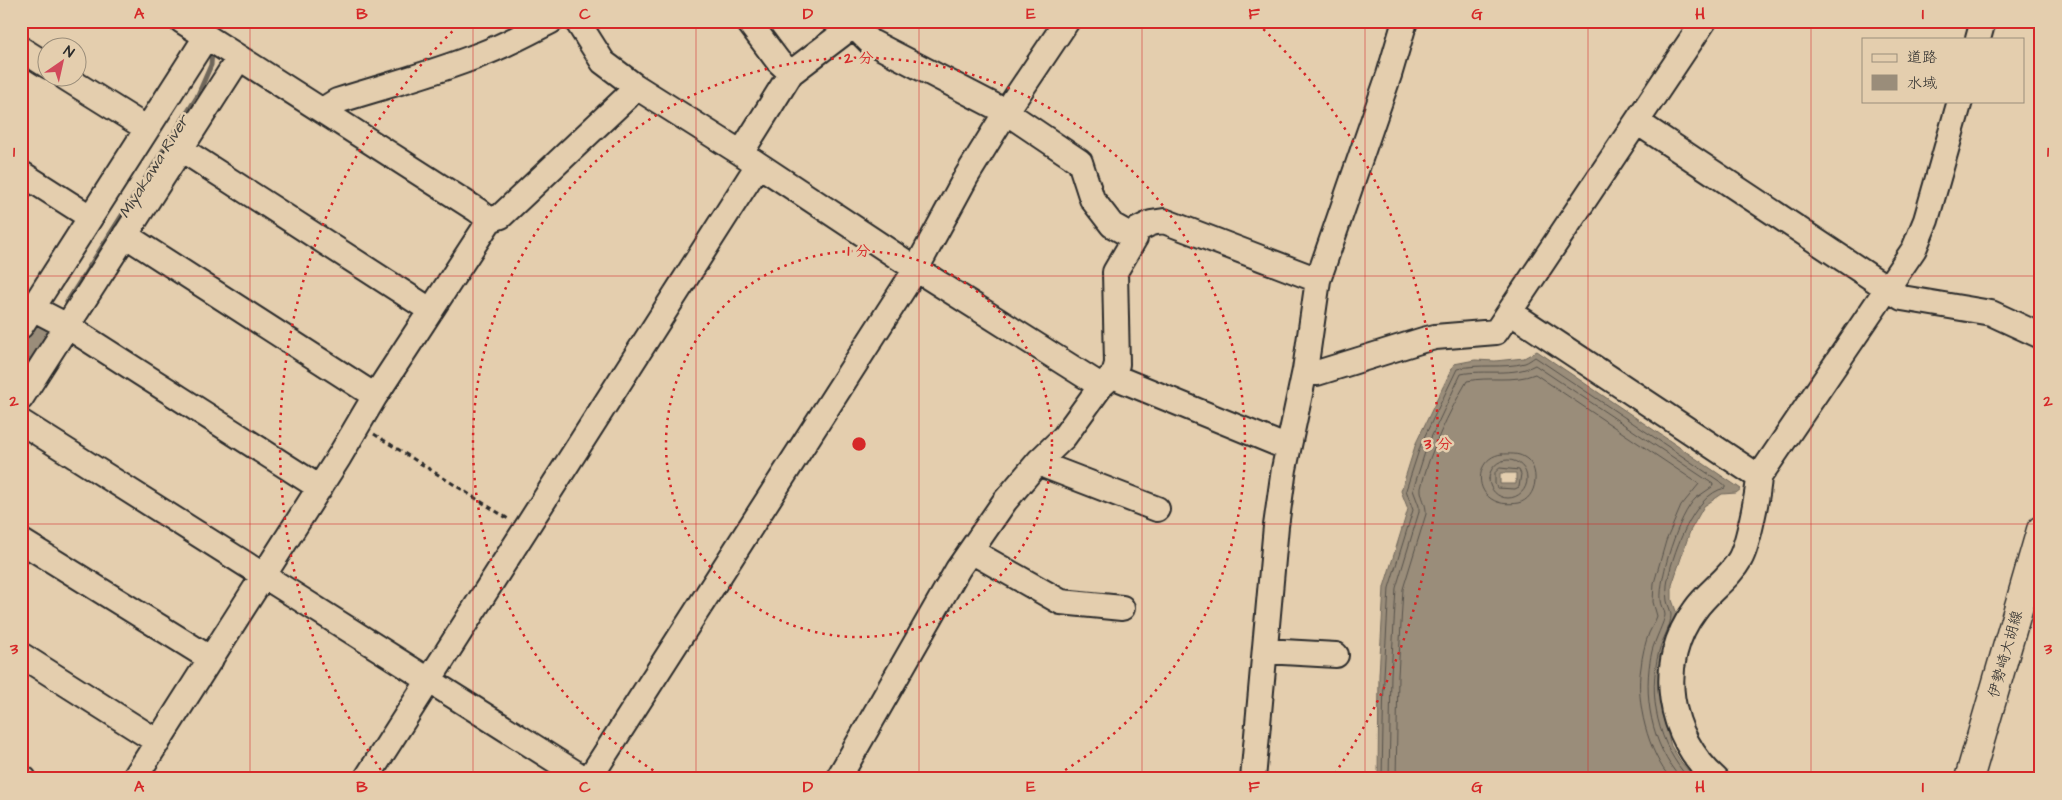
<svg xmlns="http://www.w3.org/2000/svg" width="2062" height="800" viewBox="0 0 2062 800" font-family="'Architects Daughter','Klee One',sans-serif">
<rect width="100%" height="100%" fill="#e4ceae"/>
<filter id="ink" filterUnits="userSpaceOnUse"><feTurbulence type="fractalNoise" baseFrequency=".02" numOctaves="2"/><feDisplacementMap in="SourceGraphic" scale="10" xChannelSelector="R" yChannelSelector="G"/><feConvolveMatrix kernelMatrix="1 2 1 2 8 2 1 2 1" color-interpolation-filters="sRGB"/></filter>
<g filter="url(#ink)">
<!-- water -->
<path fill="#9a8d7a" stroke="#6e665a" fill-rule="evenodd" d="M 1537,351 L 1741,489 L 1736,493 L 1722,494 L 1704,506 L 1690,531 L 1672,585 L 1672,600 L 1677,614 L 1674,624 L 1666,640 L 1659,670 L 1660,705 L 1671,746 L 1681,762 L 1696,779 L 1378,779 L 1379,675 L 1384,587 L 1408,509 L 1401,491 L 1416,443 L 1454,364 L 1475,360 L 1495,361 L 1524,358 ZM 1500,473 L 1516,473 L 1516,484 L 1500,484 Z"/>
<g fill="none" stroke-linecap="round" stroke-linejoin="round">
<!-- shore -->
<path stroke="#57524b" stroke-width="1" d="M 1502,454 C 1509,454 1518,453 1524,457 C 1541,466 1538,499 1518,503 C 1472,511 1470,457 1502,454 Z
M1489 479a19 19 0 1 1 38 0a19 19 0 1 1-38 0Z
M 1500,468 L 1519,470 L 1521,474 L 1519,487 L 1515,489 L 1497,488 L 1495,484 L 1495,473 Z
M 1382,779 L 1384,675 L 1389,588 L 1413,510 L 1406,490 L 1421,444 L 1457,369 C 1479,363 1503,369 1525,363 C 1528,362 1532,359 1535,357 L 1725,485 L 1725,488 C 1693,494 1671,557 1667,585 C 1667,590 1666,596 1667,601 C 1668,606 1671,610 1671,615 C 1671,627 1662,639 1659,651 C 1647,697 1658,744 1689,779
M 1389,779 L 1391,675 L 1396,588 L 1419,512 L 1419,506 L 1413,490 L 1427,446 L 1461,374 C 1485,369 1513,377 1535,365 L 1713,484 L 1712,487 C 1707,491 1701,494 1696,498 C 1679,514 1659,577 1661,600 C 1661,605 1665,610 1665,615 C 1665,620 1654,642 1652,651 C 1642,694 1651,745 1681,779
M 1396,779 L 1398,676 L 1403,589 L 1426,514 C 1427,504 1420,496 1421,488 C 1429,453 1449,412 1467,381 C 1489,376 1513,383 1535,374 L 1699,484 L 1681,506 L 1666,541 L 1654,583 L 1653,602 L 1657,616 C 1655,622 1652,627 1649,633 C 1645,643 1642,656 1641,667 C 1635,701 1648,753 1671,779"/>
<!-- stream -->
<path stroke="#6e665a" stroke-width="5" d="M 214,33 L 214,21
M 67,302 L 197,97 L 211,65 L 212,49"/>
<!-- river -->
<path stroke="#9a8d7a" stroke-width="29" d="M 21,374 L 43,340"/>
<!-- minor casing -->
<g stroke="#2b2b2b" stroke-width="28">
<path id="minor" d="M 182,21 L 477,210 L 490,220
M 577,21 L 603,62 L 635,86 L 741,153 L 916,269 L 1101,386
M 748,21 L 778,61 L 791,73
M 1978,39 L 1983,21
M 21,49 L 48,66
M 66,78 L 146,128
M 325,112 L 329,106 L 337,101 C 385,86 435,73 482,54 C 506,45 528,33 551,21
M 1637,122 L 1902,298 L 1991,313 L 2041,336
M 181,149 L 430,310
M 741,153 L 791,73 L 850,28 L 856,28 L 869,41 L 1006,112 L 1080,162 L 1092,199 L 1112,225 L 1135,238
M 21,173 L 90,217
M 125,235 L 375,396
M 21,302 L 67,326 L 320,488
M 1510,312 L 1759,477
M 21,326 L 206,37
M 1305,370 L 1317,373 L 1423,340 L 1435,337 L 1496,332 L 1704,21
M 1114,374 L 1122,380 L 1288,448
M 21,398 L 239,58
M 21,422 L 577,774 L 589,779
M 1039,461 L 1048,467 L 1157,509
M 21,541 L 211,659
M 971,551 L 1061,602 L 1122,608
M 1265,651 L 1336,655
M 21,655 L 158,742
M 21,777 L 24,779
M 134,779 L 339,457 L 375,396 L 490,220 L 501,216 L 627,97 L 635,86
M 366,779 L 758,165
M 589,779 L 916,269 L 966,177 L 1006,112 L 1067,21
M 838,779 L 958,569 L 1005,501 L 1039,461 L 1064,437 L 1101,386 L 1114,374 L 1117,364 L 1115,272 L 1135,238 L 1137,230 L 1151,223 L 1164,221 L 1318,280
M 1253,779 L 1276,526 L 1284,469 L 1305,370 L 1318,280 L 1389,75 L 1405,21
M 1716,779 C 1668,737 1655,663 1695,610 C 1708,591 1729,579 1740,559 C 1748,545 1758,494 1759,477 L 1914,249 L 1926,220 L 1960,101"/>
</g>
<!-- major casing -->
<g stroke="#2b2b2b" stroke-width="31">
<path id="major" d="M 1969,779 L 2041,530"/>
</g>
<!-- path -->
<path stroke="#2b2b2b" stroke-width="3" stroke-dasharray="5 4" stroke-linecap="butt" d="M 374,434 L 510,520"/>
<!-- minor -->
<use href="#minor" stroke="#e4ceae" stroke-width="24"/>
<!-- major -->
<use href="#major" stroke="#e4ceae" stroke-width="28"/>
</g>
</g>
<!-- grid -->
<path fill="none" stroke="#d62828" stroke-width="1" stroke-opacity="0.55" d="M 250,21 L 250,779M 473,21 L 473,779M 696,21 L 696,779M 919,21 L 919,779M 1142,21 L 1142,779M 1365,21 L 1365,779M 1588,21 L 1588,779M 1811,21 L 1811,779M 21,276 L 2041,276M 21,524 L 2041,524"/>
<!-- distance rings -->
<g fill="none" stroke="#d62828" stroke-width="2.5" stroke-dasharray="2.5 5">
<circle cx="859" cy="444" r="193"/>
<path d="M666 778A386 386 0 1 1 1052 778"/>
<path d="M385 776A579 579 0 0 1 460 24M1258 24A579 579 0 0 1 1333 776"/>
</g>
<g text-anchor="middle" stroke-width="5" stroke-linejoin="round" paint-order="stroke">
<!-- street labels -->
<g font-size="15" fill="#2b2b2b" stroke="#e4ceae">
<text transform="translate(2005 654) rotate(-74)" y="5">伊勢崎大胡線</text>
</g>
<!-- water labels -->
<g font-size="16" font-style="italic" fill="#413f3b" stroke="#e4ceae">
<text transform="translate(153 166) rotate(-58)" y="6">Miyakawa River</text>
</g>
</g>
<circle cx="859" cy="444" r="8" fill="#d62828" stroke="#e4ceae" stroke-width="2.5"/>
<g font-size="15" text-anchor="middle" font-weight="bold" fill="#d62828" stroke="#e4ceae" stroke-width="5" stroke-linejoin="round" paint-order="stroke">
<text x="859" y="63">2 分</text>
<text x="859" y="256">1 分</text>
<text x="1438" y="449">3 分</text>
</g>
<!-- margin -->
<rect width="2062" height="800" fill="none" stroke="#e4ceae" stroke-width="55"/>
<!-- legend -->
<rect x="1862" y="38" width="162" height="65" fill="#e4ceae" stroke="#9a8d7a"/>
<rect x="1872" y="54" width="25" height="8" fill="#e4ceae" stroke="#9a8d7a"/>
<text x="1907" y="62" font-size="15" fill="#2b2b2b">道路</text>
<rect x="1872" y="75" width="25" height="15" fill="#9a8d7a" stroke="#9a8d7a"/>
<text x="1907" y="88" font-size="15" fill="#2b2b2b">水域</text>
<!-- north arrow -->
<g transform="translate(62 62) rotate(34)"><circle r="24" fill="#e4ceae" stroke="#9a8d7a"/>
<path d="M0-4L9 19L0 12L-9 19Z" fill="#d1495b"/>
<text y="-8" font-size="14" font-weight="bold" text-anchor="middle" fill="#2b2b2b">N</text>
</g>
<rect x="28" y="28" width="2006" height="744" fill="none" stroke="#d62828" stroke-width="2"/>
<g font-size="16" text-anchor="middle" font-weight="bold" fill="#d62828">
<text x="139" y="19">A</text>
<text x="362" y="19">B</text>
<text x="585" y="19">C</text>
<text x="808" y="19">D</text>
<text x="1031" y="19">E</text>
<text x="1254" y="19">F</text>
<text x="1477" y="19">G</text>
<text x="1700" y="19">H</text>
<text x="1923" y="19">I</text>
<text x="14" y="157">1</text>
<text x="2048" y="157">1</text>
<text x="14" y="406">2</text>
<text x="2048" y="406">2</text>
<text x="14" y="654">3</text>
<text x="2048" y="654">3</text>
<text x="139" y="792">A</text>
<text x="362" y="792">B</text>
<text x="585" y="792">C</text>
<text x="808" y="792">D</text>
<text x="1031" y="792">E</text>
<text x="1254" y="792">F</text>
<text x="1477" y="792">G</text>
<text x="1700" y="792">H</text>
<text x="1923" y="792">I</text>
</g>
</svg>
